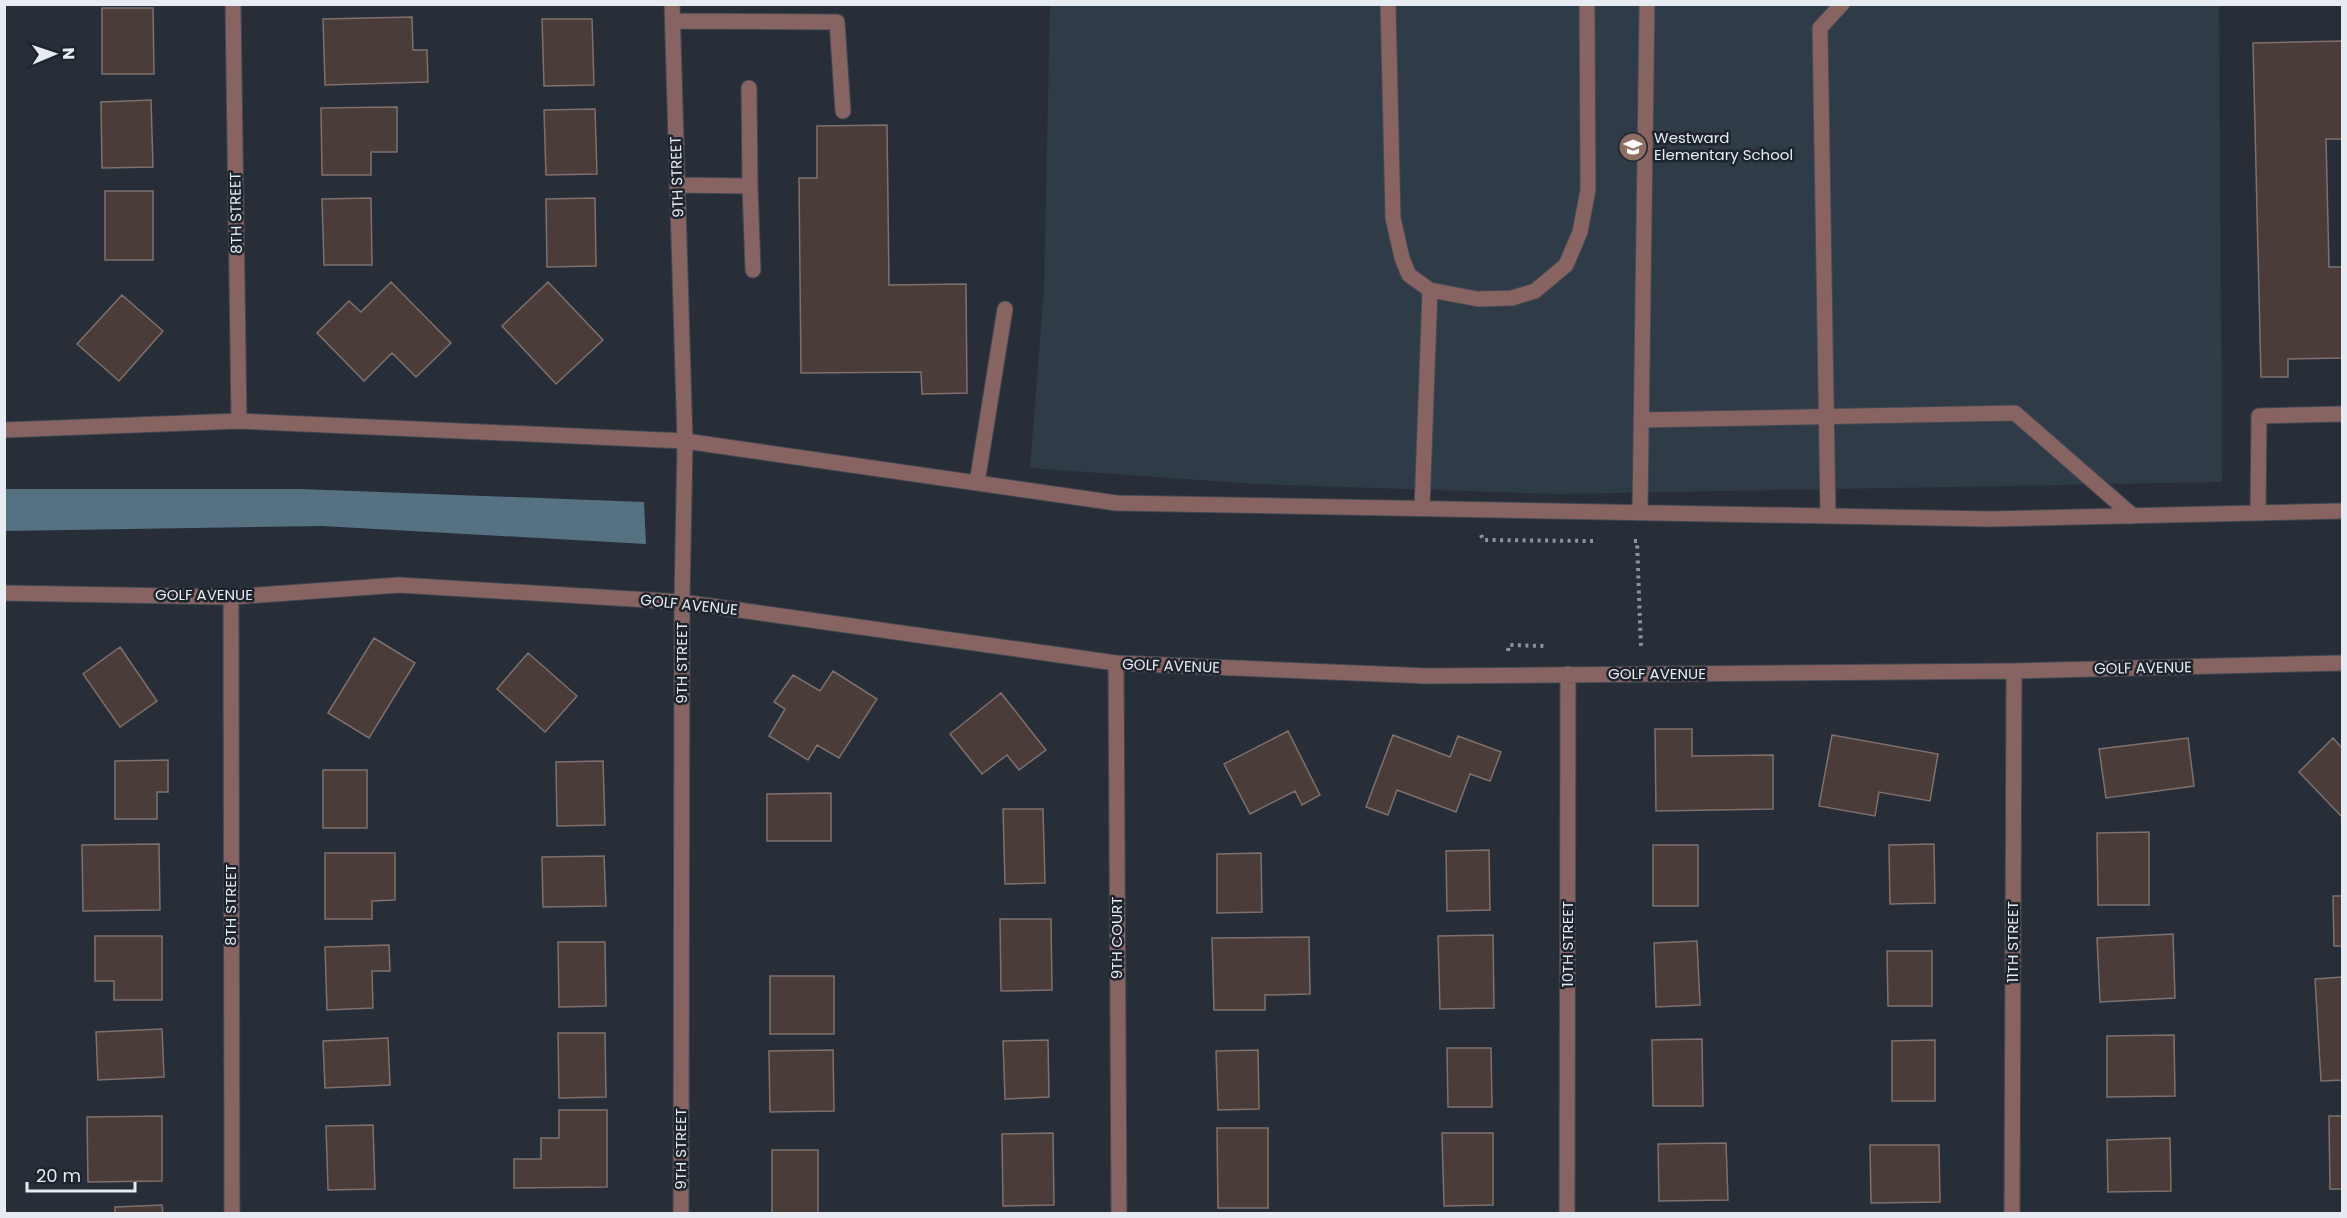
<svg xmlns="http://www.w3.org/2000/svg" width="2347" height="1218" viewBox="0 0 2347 1218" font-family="Poppins,sans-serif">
<rect width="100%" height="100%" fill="#272e38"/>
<!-- built -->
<path fill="#303b48" d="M 1050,5 L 2219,5 L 2222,482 L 1558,494 L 1255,484 L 1030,468 L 1044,289 Z"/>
<!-- water -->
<path fill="#557182" d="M 5,489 L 301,489 L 644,502 L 646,544 L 322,526 L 5,531 Z"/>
<!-- building -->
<path fill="#493c39" stroke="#7f706d" stroke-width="1.5" d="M 102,8 L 153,8 L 154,74 L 102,74 Z
M 412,17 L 413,50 L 427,50 L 428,82 L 325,85 L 323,19 Z
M 542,19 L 592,19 L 594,85 L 544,86 Z
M 2342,41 L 2342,139 L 2326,139 L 2329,267 L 2342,267 L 2342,358 L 2288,359 L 2288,377 L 2261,377 L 2253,43 Z
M 151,100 L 153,167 L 102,168 L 101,102 Z
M 397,107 L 397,152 L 371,152 L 371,175 L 322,175 L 321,108 Z
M 595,109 L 597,174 L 546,175 L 544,110 Z
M 887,125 L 889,285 L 966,284 L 967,393 L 922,394 L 921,372 L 801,373 L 799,178 L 817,178 L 817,126 Z
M 105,191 L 153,191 L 153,260 L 105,260 Z
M 371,198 L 372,265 L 324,265 L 322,199 Z
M 595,198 L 596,266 L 547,267 L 546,199 Z
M 391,282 L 451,343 L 416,377 L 392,353 L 364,381 L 317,333 L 349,301 L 361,312 Z
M 548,282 L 603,340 L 556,384 L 502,326 Z
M 122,295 L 163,331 L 119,381 L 77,344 Z
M 374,638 L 415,663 L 369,738 L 328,713 Z
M 120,647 L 157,701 L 120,727 L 83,674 Z
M 528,653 L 577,696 L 545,732 L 497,689 Z
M 833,671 L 877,699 L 839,758 L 817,745 L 808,760 L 769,736 L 785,709 L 774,702 L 793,675 L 820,691 Z
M 1001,693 L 1046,750 L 1019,770 L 1007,755 L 982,774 L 950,734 Z
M 1655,729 L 1692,729 L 1692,756 L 1773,755 L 1773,809 L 1656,811 Z
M 1288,731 L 1320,795 L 1302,805 L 1295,791 L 1250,814 L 1224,764 Z
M 1393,735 L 1450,757 L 1458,736 L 1501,752 L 1490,781 L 1470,774 L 1456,812 L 1397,790 L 1388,815 L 1366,807 Z
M 1832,735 L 1938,754 L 1930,801 L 1879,792 L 1875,816 L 1819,806 Z
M 2188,738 L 2194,786 L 2106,798 L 2099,749 Z
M 2333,738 L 2342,748 L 2342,817 L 2299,772 Z
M 168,760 L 168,792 L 157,792 L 157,819 L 115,819 L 115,761 Z
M 603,761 L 605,825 L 557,826 L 556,762 Z
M 323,770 L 367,770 L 367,828 L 323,828 Z
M 831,793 L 831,841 L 767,841 L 767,794 Z
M 1003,809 L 1043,809 L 1045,883 L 1005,884 Z
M 2149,832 L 2149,905 L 2098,905 L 2097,833 Z
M 159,844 L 160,910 L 83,911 L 82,845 Z
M 1934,844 L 1935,903 L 1890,904 L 1889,845 Z
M 1653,845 L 1698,845 L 1698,906 L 1653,906 Z
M 1489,850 L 1490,910 L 1447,911 L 1446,851 Z
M 325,853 L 395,853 L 395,900 L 372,901 L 372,919 L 325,919 Z
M 1261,853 L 1262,912 L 1217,913 L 1217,854 Z
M 604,856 L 606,906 L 543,907 L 542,857 Z
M 2333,896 L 2342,896 L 2342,946 L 2334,946 Z
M 1000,919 L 1051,919 L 1052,990 L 1001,991 Z
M 2173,934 L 2175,998 L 2100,1002 L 2097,938 Z
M 1493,935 L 1494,1008 L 1440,1009 L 1438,936 Z
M 95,936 L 162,936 L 162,1000 L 114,1000 L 114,981 L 95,981 Z
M 1309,937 L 1310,994 L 1265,995 L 1265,1010 L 1214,1010 L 1212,938 Z
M 1697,941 L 1700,1005 L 1656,1007 L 1654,943 Z
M 558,942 L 605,942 L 606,1006 L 559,1007 Z
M 389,945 L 390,971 L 372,971 L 373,1008 L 327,1010 L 325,947 Z
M 1887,951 L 1932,951 L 1932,1006 L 1888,1006 Z
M 770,976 L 834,976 L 834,1034 L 770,1034 Z
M 2342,977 L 2342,1080 L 2321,1081 L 2315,979 Z
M 162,1029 L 164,1077 L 98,1080 L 96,1032 Z
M 558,1033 L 605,1033 L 606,1097 L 559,1098 Z
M 2174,1035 L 2175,1096 L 2107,1097 L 2107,1036 Z
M 388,1038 L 390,1085 L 325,1088 L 323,1041 Z
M 1702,1039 L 1703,1106 L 1653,1106 L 1652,1040 Z
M 1048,1040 L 1049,1097 L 1005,1099 L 1003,1041 Z
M 1935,1040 L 1935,1101 L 1892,1101 L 1892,1041 Z
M 1447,1048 L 1491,1048 L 1492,1107 L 1448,1107 Z
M 833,1050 L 834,1111 L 770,1112 L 769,1051 Z
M 1258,1050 L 1259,1109 L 1218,1110 L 1216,1051 Z
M 559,1110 L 607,1110 L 607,1187 L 514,1188 L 514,1159 L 541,1159 L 541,1138 L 559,1138 Z
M 162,1116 L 162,1181 L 88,1182 L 87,1117 Z
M 2329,1116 L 2342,1116 L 2342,1189 L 2330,1189 Z
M 373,1125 L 375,1189 L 328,1190 L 326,1126 Z
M 1217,1128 L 1268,1128 L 1268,1208 L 1218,1208 Z
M 1053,1133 L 1054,1205 L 1003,1206 L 1002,1134 Z
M 1442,1133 L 1493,1133 L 1493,1205 L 1444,1206 Z
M 2170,1138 L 2171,1191 L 2108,1192 L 2107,1140 Z
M 1726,1143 L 1728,1200 L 1659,1201 L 1658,1144 Z
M 1870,1145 L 1939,1145 L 1940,1202 L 1871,1203 Z
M 772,1150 L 818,1150 L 818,1214 L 772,1214 Z
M 162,1205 L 163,1214 L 115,1214 L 115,1207 Z"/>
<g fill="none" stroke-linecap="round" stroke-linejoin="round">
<!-- minor casing -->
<g stroke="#424952" stroke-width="17">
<path id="minor" d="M 233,4 L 239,421
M 672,4 L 685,441 L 682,602 L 681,1214
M 1388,4 L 1393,218 L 1402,258 L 1409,275 L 1430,290 L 1478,299 L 1512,298 L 1535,291 L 1566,265 L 1580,232 L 1588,190 L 1587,4
M 673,21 L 837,22 L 843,111
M 677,185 L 750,186 L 749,88
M 750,186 L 753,270
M 1641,420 L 2015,413 L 2133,516
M 4,430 L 239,421 L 685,441 L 1116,503 L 1991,519 L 2342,511
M 977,483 L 1005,309
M 1422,509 L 1430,290
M 1640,513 L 1647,4
M 2258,513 L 2259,416 L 2342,414
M 1828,516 L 1820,28 L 1842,4
M 4,593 L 231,597 L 399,585 L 682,602 L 1116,663 L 1428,676 L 2014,671 L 2342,663
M 231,597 L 232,1214
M 1116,663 L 1119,1214
M 1567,1214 L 1568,674
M 2012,1214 L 2014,671"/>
</g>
<!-- path -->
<path stroke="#8f949c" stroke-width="4" stroke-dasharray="3 4.5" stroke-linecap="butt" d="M 1481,535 L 1483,540 L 1593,541
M 1634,541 L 1637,541 L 1641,648 L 1639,648
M 1508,651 L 1509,645 L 1547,646"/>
<!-- minor -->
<use href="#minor" stroke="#876462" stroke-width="15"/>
</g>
<!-- icons -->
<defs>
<g id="school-disc" transform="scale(1.5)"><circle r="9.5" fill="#8d6e63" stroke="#1e242d"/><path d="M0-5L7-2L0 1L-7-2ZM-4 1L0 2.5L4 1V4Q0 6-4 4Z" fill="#fff"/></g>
</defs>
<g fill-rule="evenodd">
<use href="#school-disc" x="1633" y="147"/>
</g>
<g text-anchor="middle" stroke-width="5" stroke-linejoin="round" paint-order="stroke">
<!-- poi labels -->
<g font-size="15" fill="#e7ecf2" stroke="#1e242d" text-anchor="start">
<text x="1654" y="143">Westward<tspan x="1654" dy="17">Elementary School</tspan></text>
</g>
<!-- street labels -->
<g font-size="15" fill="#e7ecf2" stroke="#1e242d">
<text transform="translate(677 177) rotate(-92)" y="5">9TH STREET</text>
<text transform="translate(236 213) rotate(-91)" y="5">8TH STREET</text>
<text x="204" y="600">GOLF AVENUE</text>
<text transform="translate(689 605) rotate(6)" y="5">GOLF AVENUE</text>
<text transform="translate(682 663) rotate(-90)" y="5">9TH STREET</text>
<text transform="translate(1171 666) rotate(2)" y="5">GOLF AVENUE</text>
<text transform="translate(2143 668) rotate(-1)" y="5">GOLF AVENUE</text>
<text x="1657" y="679">GOLF AVENUE</text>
<text transform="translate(231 905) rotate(-90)" y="5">8TH STREET</text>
<text transform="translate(1117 938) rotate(-90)" y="5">9TH COURT</text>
<text transform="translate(2013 942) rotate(-90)" y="5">11TH STREET</text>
<text transform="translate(1568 944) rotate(-90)" y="5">10TH STREET</text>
<text transform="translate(681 1149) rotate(-90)" y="5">9TH STREET</text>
</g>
</g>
<!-- border -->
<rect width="2347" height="1218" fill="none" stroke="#e7ecf2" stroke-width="12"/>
<!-- north arrow -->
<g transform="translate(54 54) rotate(88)" stroke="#1e242d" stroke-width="4.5" paint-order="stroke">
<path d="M0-4.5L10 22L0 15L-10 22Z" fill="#e7ecf2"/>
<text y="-9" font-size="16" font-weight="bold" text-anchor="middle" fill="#e7ecf2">N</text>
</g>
<!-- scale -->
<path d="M27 1182v9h108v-9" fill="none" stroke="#e7ecf2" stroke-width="3"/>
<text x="36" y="1182" font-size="18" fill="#e7ecf2" stroke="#1e242d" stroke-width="4.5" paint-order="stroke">20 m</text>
</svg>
